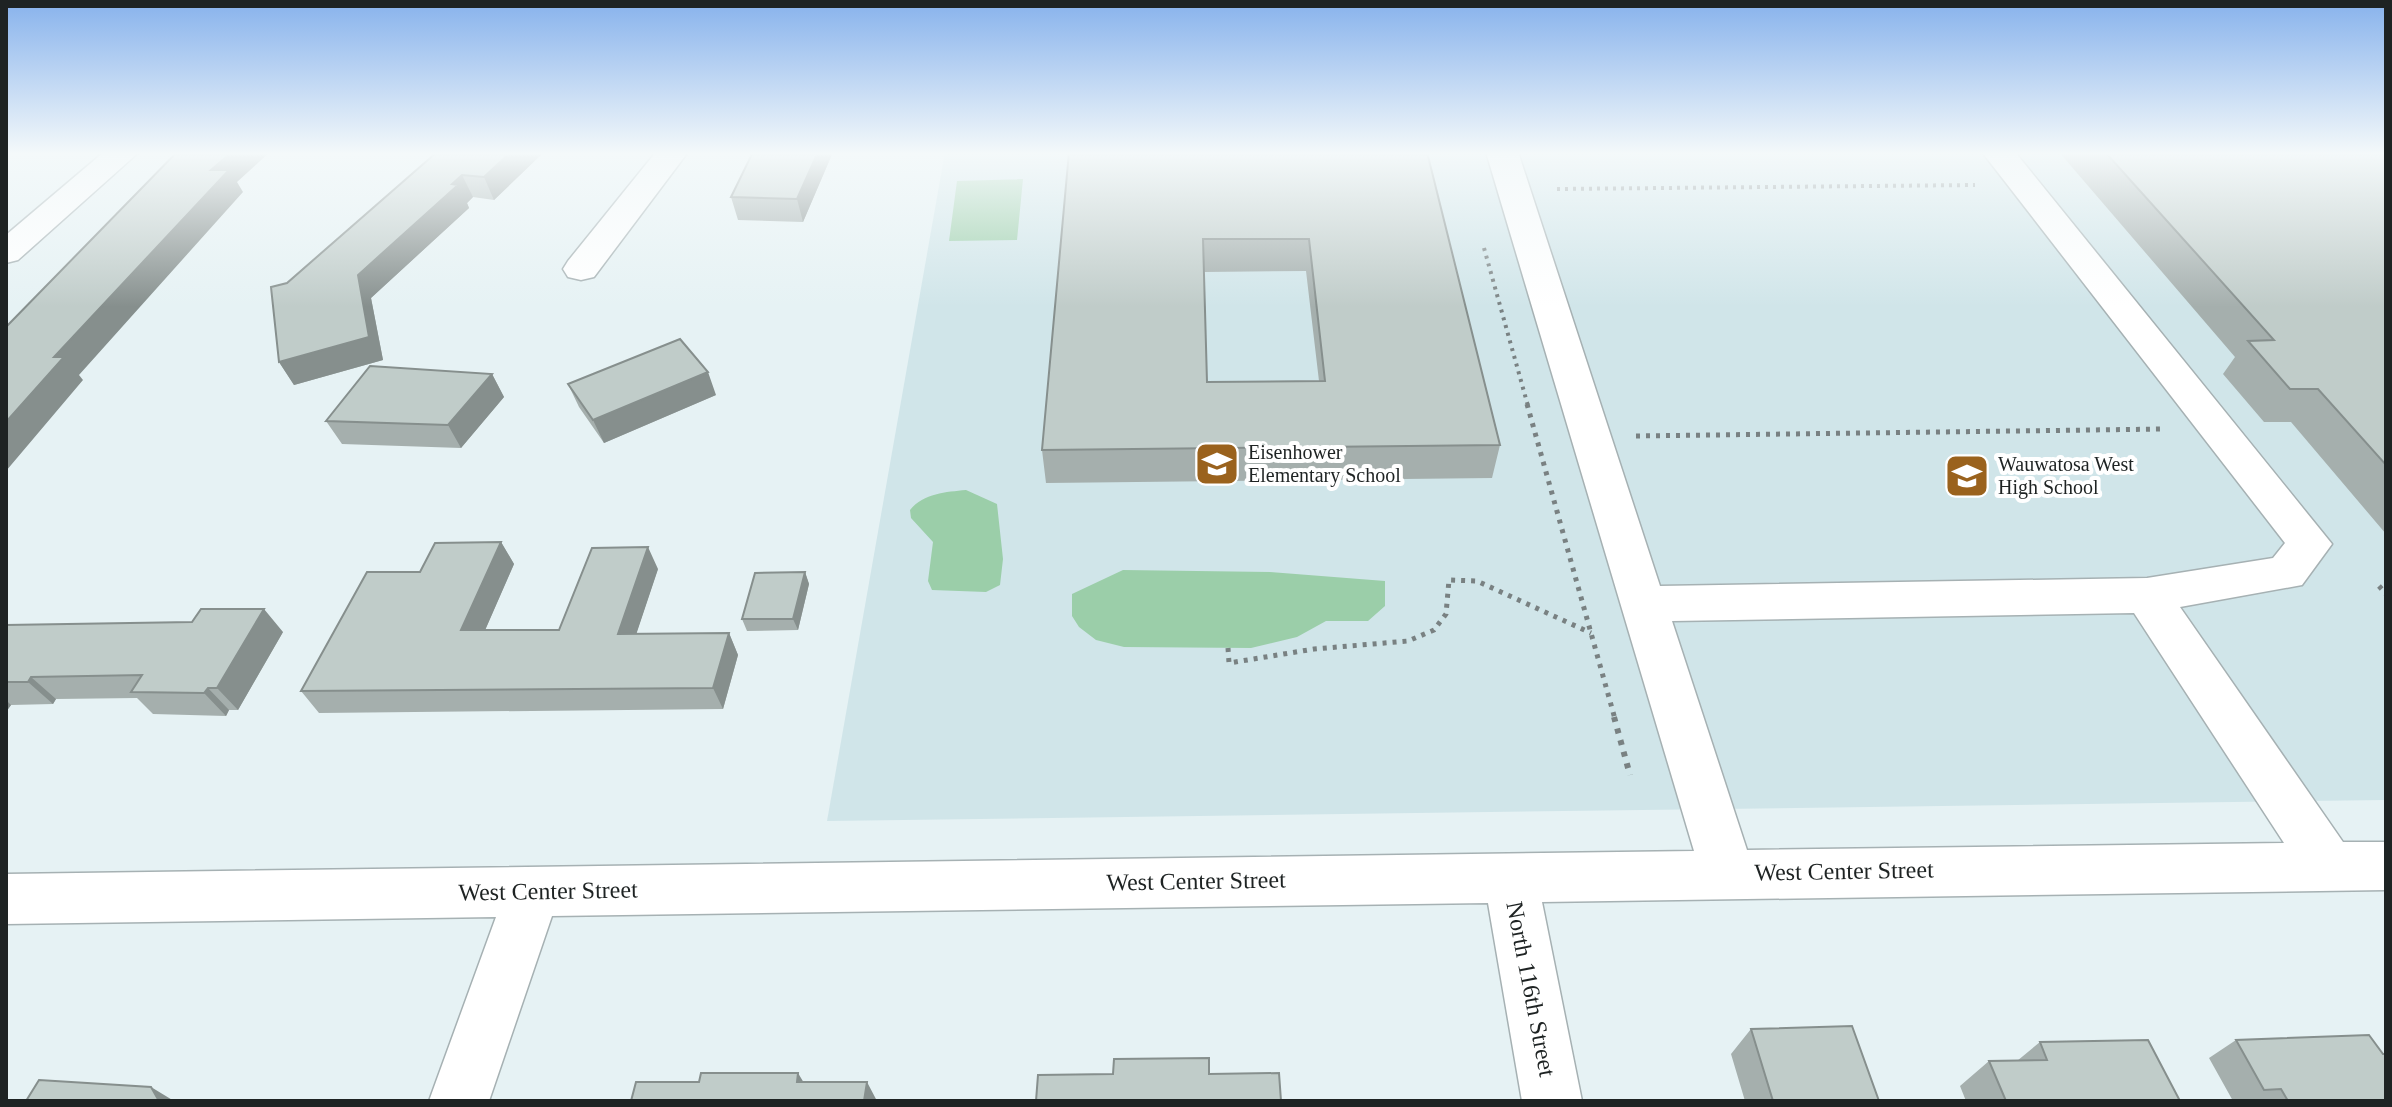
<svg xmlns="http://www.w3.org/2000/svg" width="2392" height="1107" viewBox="0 0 2392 1107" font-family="Georgia,serif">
<rect width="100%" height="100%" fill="#e6f2f4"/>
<!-- built -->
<path fill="#d0e5e9" d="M 945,152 L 2386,152 L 2386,800 L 827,821 Z"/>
<!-- green -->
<path fill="#9bcea9" d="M 1023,179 L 1017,240 L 949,241 L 957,181 Z
M 966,490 L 997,504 L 1003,559 L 1000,585 L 986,592 L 932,590 L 928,581 L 933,542 L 911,518 L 910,510 C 924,493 946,492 966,490 Z
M 1123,570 L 1270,572 L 1385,581 L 1385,606 L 1368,621 L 1326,621 L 1297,637 L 1251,648 L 1124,647 L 1096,640 L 1079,627 L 1072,616 L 1072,594 Z"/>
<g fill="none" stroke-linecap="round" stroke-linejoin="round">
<!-- minor casing -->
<g stroke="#a6b1b3" stroke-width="3">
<path id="minor" d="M 104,152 L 139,152 L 18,260 L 6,263 L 6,235 Z
M 656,152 L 688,152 L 594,277 L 581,280 L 568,277 L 563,269 L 568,261 Z
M 1486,152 L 1518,152 L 1660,586 L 2147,578 L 2273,558 L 2285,543 L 1982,152 L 2015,152 L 2332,544 L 2302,585 L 2180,607 L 2343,842 L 2386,842 L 2386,890 L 1542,902 L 1582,1101 L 1522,1101 L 1488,903 L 552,916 L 489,1101 L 429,1101 L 496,917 L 6,924 L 6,874 L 1694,851 ZM 2134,613 L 2284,843 L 1747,850 L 1672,621 Z"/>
</g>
<!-- path-far2 -->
<path stroke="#798182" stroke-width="4" stroke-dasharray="3 5" stroke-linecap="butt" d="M 1557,189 L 1975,185
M 1484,248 L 1528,406"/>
<!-- path-far1 -->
<path stroke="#798182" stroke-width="5" stroke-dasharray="4 6" stroke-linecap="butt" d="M 1527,404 L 1615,719
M 1636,436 L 2165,429
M 2379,586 L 2386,594
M 1228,648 L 1229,663 L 1314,649 L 1408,641 L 1434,630 L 1446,614 L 1449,580 L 1477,581 L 1591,633"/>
<!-- path -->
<path stroke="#798182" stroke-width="6" stroke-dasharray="5 7" stroke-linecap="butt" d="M 1614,717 L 1630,775"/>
<!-- minor -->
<use href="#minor" fill="#fff" fill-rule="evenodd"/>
</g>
<!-- wall -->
<path fill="#a5afad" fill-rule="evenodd" d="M 450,152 L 544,152 L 494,200 L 473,197 L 467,203 L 469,208 L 371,298 L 383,360 L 294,385 L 279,362 L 287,283 Z
M 833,152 L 803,222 L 738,220 L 731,197 Z
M 1069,152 L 1427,152 L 1500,445 L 1492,478 L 1046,483 L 1042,450 ZM 1306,271 L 1319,381 L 1207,382 L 1204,272 Z
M 2059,152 L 2386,152 L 2386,534 L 2291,422 L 2264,422 L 2223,374 L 2235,357 Z
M 492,374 L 504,397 L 461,448 L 342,444 L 326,421 Z
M 568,384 L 716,395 L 604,443 L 579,407 Z
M 501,542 L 514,564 L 485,630 L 559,630 L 658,569 L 636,634 L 729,633 L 738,655 L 723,709 L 319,713 L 301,691 L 420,572 Z
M 805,572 L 809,584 L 798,630 L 747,631 L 742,619 Z
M 6,625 L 283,632 L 238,710 L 229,710 L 226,716 L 153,714 L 137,698 L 56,699 L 53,704 L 11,705 L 6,712 Z
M 1751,1029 L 1879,1101 L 1745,1101 L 1731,1054 Z
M 2236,1040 L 2383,1054 L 2386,1101 L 2233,1101 L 2209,1058 Z
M 2040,1042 L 2180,1101 L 1966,1101 L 1960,1086 L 1989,1061 L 2017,1061 Z"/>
<!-- shaded-wall -->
<path fill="#868f8d" d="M 232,152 L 270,152 L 237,182 L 243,192 L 79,375 L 83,380 L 6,471 L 6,422 L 54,357 L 211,170 Z
M 511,152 L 544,152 L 494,200 L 484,177 Z
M 818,152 L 833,152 L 803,222 L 797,199 Z
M 462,175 L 473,197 L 467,203 L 469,208 L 371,298 L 383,360 L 294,385 L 279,362 L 358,275 Z
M 708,372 L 716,395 L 604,443 L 593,420 Z
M 492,374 L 504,397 L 461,448 L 448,425 Z
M 501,542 L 514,564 L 476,651 L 461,630 Z
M 648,547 L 658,569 L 629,656 L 618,634 Z
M 805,572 L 809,584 L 798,630 L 793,619 Z
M 264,609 L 283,632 L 238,710 L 217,688 Z
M 729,633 L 738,655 L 723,709 L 713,688 Z
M 31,677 L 56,699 L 53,704 L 28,682 Z
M 208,688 L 229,710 L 226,716 L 204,693 Z
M 6,700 L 11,705 L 6,712 Z
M 798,1073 L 813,1098 L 797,1082 Z
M 867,1082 L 877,1101 L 864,1101 Z
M 151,1087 L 174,1101 L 159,1101 Z"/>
<!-- building -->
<path fill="#c0ccc9" stroke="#868f8d" stroke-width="2" fill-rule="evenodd" d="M 177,152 L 232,152 L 211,170 L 229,170 L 54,357 L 64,357 L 6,422 L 6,327 Z
M 437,152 L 445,152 L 448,154 L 450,152 L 511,152 L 484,177 L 462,175 L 452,184 L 458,185 L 358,275 L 369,337 L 279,362 L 271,287 L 287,283 Z
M 753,152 L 818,152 L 797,199 L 731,197 Z
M 1069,152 L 1427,152 L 1500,445 L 1042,450 ZM 1203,239 L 1309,239 L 1325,381 L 1207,382 Z
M 2105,152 L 2386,152 L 2386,465 L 2318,389 L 2290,389 L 2248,341 L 2274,340 Z
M 680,339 L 708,372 L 593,420 L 568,384 Z
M 370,366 L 492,374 L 448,425 L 326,421 Z
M 501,542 L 461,630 L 559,630 L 592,548 L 648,547 L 618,634 L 729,633 L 713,688 L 301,691 L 367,572 L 420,572 L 435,543 Z
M 805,572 L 793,619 L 742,619 L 755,573 Z
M 201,609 L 264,609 L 217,688 L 208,688 L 204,693 L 131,692 L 142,675 L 31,677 L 28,682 L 6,682 L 6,625 L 192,622 Z
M 1852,1026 L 1879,1101 L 1773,1101 L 1751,1029 Z
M 2369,1035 L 2383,1054 L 2386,1054 L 2386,1101 L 2288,1101 L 2281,1089 L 2264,1090 L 2236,1040 Z
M 2148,1040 L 2180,1101 L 2006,1101 L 1989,1061 L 2047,1060 L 2040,1042 Z
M 1209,1058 L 1209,1074 L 1279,1073 L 1281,1101 L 1036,1101 L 1038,1075 L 1113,1074 L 1114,1059 Z
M 701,1073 L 798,1073 L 797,1082 L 867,1082 L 864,1101 L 631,1101 L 636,1082 L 699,1082 Z
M 39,1080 L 151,1087 L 159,1101 L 26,1101 Z"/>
<!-- sky -->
<linearGradient id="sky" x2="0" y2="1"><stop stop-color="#87b2ec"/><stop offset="0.5" stop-color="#f4f9fa"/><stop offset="1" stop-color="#f4f9fa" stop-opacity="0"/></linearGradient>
<rect width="2392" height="307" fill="url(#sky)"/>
<!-- icons -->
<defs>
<g id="school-square" transform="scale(2.3)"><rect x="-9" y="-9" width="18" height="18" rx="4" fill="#9a621d" stroke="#fff"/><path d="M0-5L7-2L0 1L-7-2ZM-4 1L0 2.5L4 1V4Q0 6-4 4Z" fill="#fff"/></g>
</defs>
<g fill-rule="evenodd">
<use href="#school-square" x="1217" y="464"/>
<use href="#school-square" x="1967" y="476"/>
</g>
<g text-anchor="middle" stroke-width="8" stroke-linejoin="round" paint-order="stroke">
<!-- poi labels -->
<g font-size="20" fill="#1e2323" stroke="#fff" text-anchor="start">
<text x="1248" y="459">Eisenhower<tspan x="1248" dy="23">Elementary School</tspan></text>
<text x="1998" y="471">Wauwatosa West<tspan x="1998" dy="23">High School</tspan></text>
</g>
<!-- near-street labels -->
<g font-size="24" fill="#1e2323" stroke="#fff">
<text transform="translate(1844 871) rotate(-1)" y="8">West Center Street</text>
<text transform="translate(1196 881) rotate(-1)" y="8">West Center Street</text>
<text transform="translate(548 891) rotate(-1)" y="8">West Center Street</text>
<text transform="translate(1531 989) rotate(79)" y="8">North 116th Street</text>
</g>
</g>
<!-- border -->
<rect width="2392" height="1107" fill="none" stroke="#1e2323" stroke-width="16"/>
</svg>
